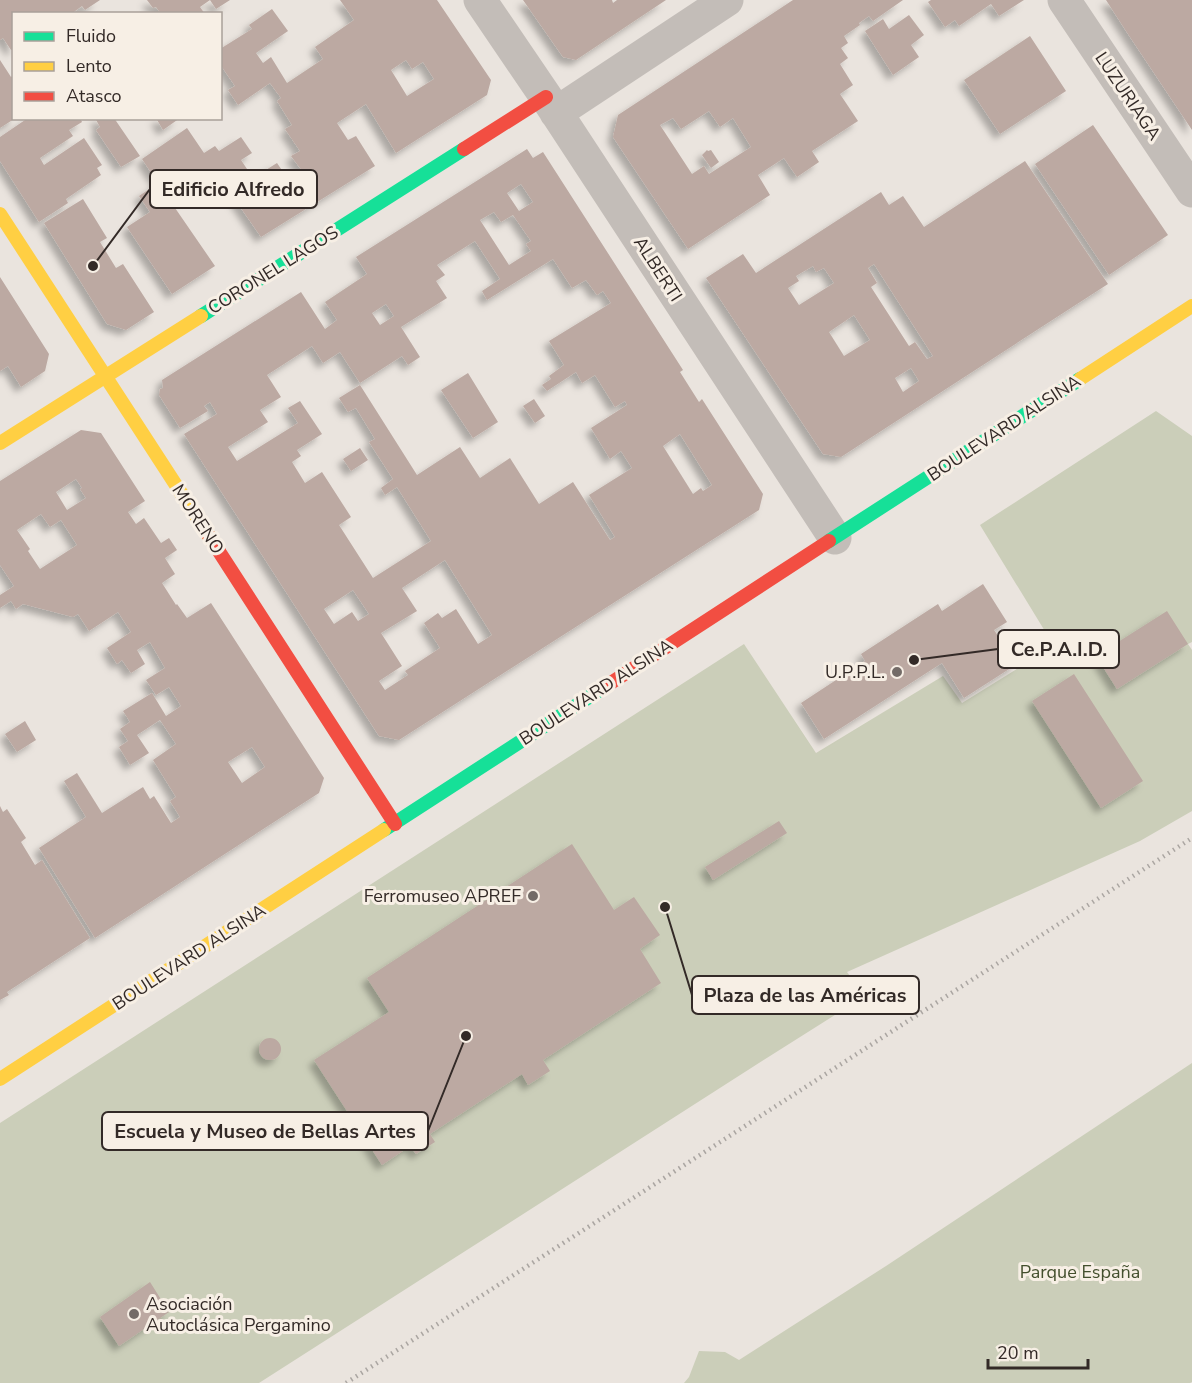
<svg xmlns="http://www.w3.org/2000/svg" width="1192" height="1383" viewBox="0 0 1192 1383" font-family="'Nunito Sans',sans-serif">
<defs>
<filter id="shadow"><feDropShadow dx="-5.5" dy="5.5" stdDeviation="3" flood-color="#0004"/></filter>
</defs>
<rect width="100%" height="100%" fill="#eae4de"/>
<!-- green -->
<path fill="#cbceb9" d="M 1156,411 L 1192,436 L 1192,642 L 1188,644 L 1192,650 L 1192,811 L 1140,841 L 847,972 L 865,996 L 770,1056 L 259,1383 L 0,1383 L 0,1123 L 744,644 L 816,753 L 943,676 L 962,703 L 1054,646 L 980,525 Z
M 1192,1063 L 1192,1382 L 1190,1383 L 684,1383 L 689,1377 L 699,1351 L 725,1352 L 739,1360 L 886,1266 Z"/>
<!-- building -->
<path fill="#bca9a2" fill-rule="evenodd" filter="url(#shadow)" d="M 0,0 L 100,0 L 85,10 L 82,6 L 71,14 L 14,14 L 14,49 L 11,50 L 3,38 L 0,40 Z
M 147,0 L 230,0 L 216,9 L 210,0 L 200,7 L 205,14 L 161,14 L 156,7 L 153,8 Z
M 340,0 L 437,0 L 491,80 L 487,95 L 396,153 L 366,104 L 337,123 L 348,140 L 356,136 L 375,166 L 261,237 L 216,172 L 200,183 L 198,180 L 189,186 L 193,191 L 173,205 L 215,266 L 172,294 L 127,227 L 150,212 L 139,196 L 158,183 L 142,159 L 187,128 L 204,153 L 215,146 L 219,151 L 241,137 L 252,153 L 241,160 L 253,178 L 277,163 L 292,185 L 306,176 L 291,156 L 300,151 L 285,129 L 292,125 L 277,101 L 281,98 L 270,83 L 238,105 L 228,90 L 235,86 L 220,64 L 220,49 L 252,29 L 249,25 L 272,9 L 288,31 L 256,53 L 263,63 L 271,57 L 287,83 L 323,59 L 315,47 L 354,20 ZM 406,60 L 412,69 L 423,62 L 434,79 L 407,96 L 391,70 Z
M 523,0 L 612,0 L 613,3 L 617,0 L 666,0 L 576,60 L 563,57 Z
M 793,0 L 903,0 L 873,21 L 869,16 L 859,23 L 860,25 L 844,36 L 848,43 L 841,48 L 848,58 L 840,64 L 853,85 L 840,94 L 858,121 L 812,151 L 819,162 L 797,177 L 784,158 L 758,175 L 770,195 L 688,249 L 613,137 L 618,115 ZM 709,111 L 720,127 L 733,118 L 751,147 L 709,174 L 704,166 L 692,174 L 660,125 L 673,118 L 681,129 Z
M 931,0 L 1024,0 L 999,16 L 991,4 L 959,26 L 955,20 L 945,27 L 928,2 Z
M 1106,0 L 1192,0 L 1192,130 L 1128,34 Z
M 909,15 L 924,35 L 911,45 L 919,57 L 893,75 L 865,31 L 883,19 L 889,29 Z
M 1030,36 L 1066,91 L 1000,134 L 964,80 Z
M 0,60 L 11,77 L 14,75 L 14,119 L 0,128 Z
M 28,118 L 80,118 L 82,122 L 69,130 L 73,136 L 40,158 L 44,165 L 84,138 L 102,165 L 97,168 L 101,175 L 66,199 L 68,203 L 39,222 L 0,161 L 0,137 Z
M 95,118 L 114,118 L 140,156 L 121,167 L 96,130 L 100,127 Z
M 156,118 L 180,118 L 163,130 Z
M 1093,125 L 1168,235 L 1109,275 L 1035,164 Z
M 527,149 L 533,158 L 543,152 L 683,370 L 680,372 L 699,402 L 702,399 L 763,494 L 759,510 L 399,740 L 379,736 L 184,434 L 217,414 L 210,402 L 204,406 L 208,411 L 180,428 L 159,395 L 160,389 L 163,388 L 162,380 L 301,292 L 325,329 L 337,320 L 325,302 L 367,274 L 356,257 ZM 521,184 L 533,202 L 519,211 L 507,193 ZM 494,212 L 501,222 L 513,215 L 531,241 L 526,244 L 531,251 L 509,265 L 480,220 ZM 475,241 L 500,279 L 482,291 L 487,300 L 553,259 L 572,288 L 586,280 L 597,295 L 603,291 L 611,303 L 549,341 L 564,365 L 549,376 L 551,379 L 542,385 L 547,391 L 576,372 L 582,383 L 595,375 L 615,407 L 625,401 L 627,405 L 591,428 L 610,459 L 621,451 L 632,468 L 589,495 L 615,537 L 610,540 L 573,482 L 539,504 L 510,458 L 480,478 L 460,447 L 417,475 L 360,385 L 339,398 L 348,412 L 356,408 L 375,439 L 369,442 L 393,479 L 381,488 L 385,495 L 397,487 L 431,541 L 373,578 L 339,525 L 351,517 L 322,472 L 305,483 L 292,462 L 301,456 L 297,450 L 322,434 L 300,401 L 288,408 L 298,423 L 237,461 L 228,447 L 268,422 L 260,410 L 281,397 L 267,375 L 312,346 L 323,363 L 340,352 L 360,383 L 402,356 L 408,365 L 420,357 L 401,327 L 447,298 L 436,281 L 445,275 L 437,265 ZM 386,304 L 394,316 L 380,325 L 372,313 ZM 680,434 L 712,485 L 703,491 L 701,488 L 693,494 L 663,446 ZM 445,560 L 492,635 L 478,644 L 456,609 L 442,618 L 438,613 L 424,623 L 440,648 L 405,671 L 408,675 L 385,690 L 379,681 L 402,666 L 381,633 L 417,611 L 402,588 ZM 353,590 L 369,614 L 358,621 L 352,612 L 334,624 L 324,609 Z
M 707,150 L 708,151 L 711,150 L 719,162 L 711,168 L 702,155 Z
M 1025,161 L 1108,284 L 841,457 L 823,454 L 706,278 L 743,254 L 756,273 L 881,192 L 889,205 L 903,196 L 924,227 ZM 874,264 L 933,356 L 927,359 L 915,342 L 909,346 L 871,287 L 877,283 L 868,268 ZM 813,266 L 816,272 L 824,268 L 834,283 L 799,305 L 788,288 L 799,281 L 796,276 ZM 854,315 L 870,340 L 844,356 L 829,332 ZM 911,368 L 919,381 L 903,392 L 895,378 Z
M 83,199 L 107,238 L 100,242 L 116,268 L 123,264 L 154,312 L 126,330 L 107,324 L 44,223 Z
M 0,277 L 49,354 L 45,371 L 21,387 L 8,366 L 0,371 Z
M 468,373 L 498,422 L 473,438 L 441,390 Z
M 534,399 L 545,416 L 535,423 L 523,406 Z
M 81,430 L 101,433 L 145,501 L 128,512 L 136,524 L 144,518 L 161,543 L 169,538 L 177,550 L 165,558 L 175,574 L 162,583 L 176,605 L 177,604 L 187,618 L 211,603 L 324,778 L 319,793 L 95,938 L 39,848 L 86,817 L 64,781 L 77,773 L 102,813 L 143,787 L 150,799 L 154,796 L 171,823 L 180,817 L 170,801 L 176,797 L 153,760 L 176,744 L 160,720 L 137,735 L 149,753 L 130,765 L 119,747 L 128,741 L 120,729 L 130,722 L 123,711 L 152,693 L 166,716 L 181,706 L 169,687 L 156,695 L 146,680 L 165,668 L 150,642 L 137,650 L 145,664 L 131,673 L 122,660 L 117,664 L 107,648 L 131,632 L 118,612 L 89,631 L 78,614 L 73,617 L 23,604 L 16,609 L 11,601 L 0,608 L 0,595 L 14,586 L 0,565 L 0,481 ZM 76,479 L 82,488 L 80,489 L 86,498 L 67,510 L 56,492 ZM 41,514 L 50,527 L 61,520 L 77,545 L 40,569 L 28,551 L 30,549 L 17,530 ZM 252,747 L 265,767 L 242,783 L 228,762 Z
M 360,448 L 368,460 L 351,471 L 343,459 Z
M 983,584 L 1007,622 L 994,630 L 1017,664 L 964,698 L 942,663 L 824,739 L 801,703 L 865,661 L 861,654 L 938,604 L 942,611 Z
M 1167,611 L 1188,644 L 1117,689 L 1096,656 Z
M 1074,674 L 1143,781 L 1101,808 L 1032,701 Z
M 25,721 L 36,740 L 17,752 L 5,734 Z
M 0,806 L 3,812 L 7,809 L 26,838 L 21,842 L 35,865 L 42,860 L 90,938 L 7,992 L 9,995 L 0,1000 Z
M 779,821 L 787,833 L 713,880 L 705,867 Z
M 572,844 L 614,910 L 634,897 L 660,935 L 640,949 L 661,983 L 543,1060 L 550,1071 L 528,1085 L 522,1074 L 430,1134 L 435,1142 L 416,1154 L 410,1146 L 382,1165 L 314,1060 L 389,1012 L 367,978 Z
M259 1049a11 11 0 1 1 22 0a11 11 0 1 1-22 0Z
M 150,1282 L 169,1312 L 119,1346 L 100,1317 Z"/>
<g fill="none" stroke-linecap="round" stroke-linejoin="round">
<!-- street -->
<path stroke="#c3bdb8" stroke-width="33" d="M 480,0 L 546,97 L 835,538
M 1064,0 L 1192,191
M 556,113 L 727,0"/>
<!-- fast -->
<path stroke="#16e098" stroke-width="14" d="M 201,316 L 464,149
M 829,541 L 1080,379
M 384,830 L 603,688"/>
<!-- slow -->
<path stroke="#ffcf43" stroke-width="14" d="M 0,214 L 209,536
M 1080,379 L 1192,306
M 0,443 L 201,316
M 0,1079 L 384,830"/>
<!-- jam -->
<path stroke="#f24e42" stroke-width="14" d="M 464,149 L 546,97
M 209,536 L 395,824
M 603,688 L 829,541"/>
<!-- rail -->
<path stroke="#aba6a2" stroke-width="4.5" stroke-dasharray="1.5 4.5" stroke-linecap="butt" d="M 346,1383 L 1192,838"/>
</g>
<!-- markers -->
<g fill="#736b67" stroke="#f7efe5" stroke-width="2">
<circle cx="897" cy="672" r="6"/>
<circle cx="533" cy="896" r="6"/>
<circle cx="134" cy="1314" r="6"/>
</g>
<g text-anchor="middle" stroke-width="6" stroke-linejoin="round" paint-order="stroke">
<!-- street labels -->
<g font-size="18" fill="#332a27" stroke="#f7efe5">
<text transform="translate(1128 96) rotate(56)" y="6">LUZURIAGA</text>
<text transform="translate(658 269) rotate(57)" y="6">ALBERTI</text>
<text transform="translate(273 270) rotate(-32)" y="6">CORONEL LAGOS</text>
<text transform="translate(1004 428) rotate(-33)" y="6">BOULEVARD ALSINA</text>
<text transform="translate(198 519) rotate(57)" y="6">MORENO</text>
<text transform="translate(596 692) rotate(-33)" y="6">BOULEVARD ALSINA</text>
<text transform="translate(189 957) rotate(-33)" y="6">BOULEVARD ALSINA</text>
</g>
<!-- poi labels -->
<g font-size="18" fill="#332a27" stroke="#f7efe5" text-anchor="end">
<text x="885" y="678">U.P.P.L.</text>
<text x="521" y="902">Ferromuseo APREF</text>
<text x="146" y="1310" text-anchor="start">Asociación<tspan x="146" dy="21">Autoclásica Pergamino</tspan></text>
</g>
<!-- park labels -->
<g font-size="18" fill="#434f2d" stroke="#f7efe5">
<text x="1080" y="1278">Parque España</text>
</g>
</g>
<!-- callouts -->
<path fill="none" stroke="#332a27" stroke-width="2" d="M93 266L150 189M914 660L998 649M665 907L692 995M466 1036L428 1131"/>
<g fill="#332a27" stroke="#f7efe5" stroke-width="2">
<circle cx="93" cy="266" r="6"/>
<circle cx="914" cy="660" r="6"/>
<circle cx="665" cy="907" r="6"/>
<circle cx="466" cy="1036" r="6"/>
</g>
<g fill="#f7efe5" stroke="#332a27" stroke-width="2">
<rect x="150" y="170" width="167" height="38" rx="6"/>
<rect x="998" y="630" width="121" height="38" rx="6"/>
<rect x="692" y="976" width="227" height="38" rx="6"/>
<rect x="102" y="1112" width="326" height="38" rx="6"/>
</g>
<g font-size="20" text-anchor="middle" font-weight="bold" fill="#332a27">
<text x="233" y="196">Edificio Alfredo</text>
<text x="1059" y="656">Ce.P.A.I.D.</text>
<text x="805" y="1002">Plaza de las Américas</text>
<text x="265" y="1138">Escuela y Museo de Bellas Artes</text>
</g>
<!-- legend -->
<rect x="12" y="12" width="210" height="108" fill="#f7efe5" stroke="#a9a099" stroke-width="1.5"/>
<rect x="24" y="32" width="30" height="9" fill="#16e098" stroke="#a9a099" stroke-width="1.5"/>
<text x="66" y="42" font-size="18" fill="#332a27">Fluido</text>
<rect x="24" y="62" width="30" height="9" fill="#ffcf43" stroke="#a9a099" stroke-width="1.5"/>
<text x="66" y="72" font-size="18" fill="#332a27">Lento</text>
<rect x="24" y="92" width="30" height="9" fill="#f24e42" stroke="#a9a099" stroke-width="1.5"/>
<text x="66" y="102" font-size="18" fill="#332a27">Atasco</text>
<!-- scale -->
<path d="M988 1359v9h100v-9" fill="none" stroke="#332a27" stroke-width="3"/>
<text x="997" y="1359" font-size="18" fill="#332a27" stroke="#f7efe5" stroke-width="4.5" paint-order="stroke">20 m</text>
</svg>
